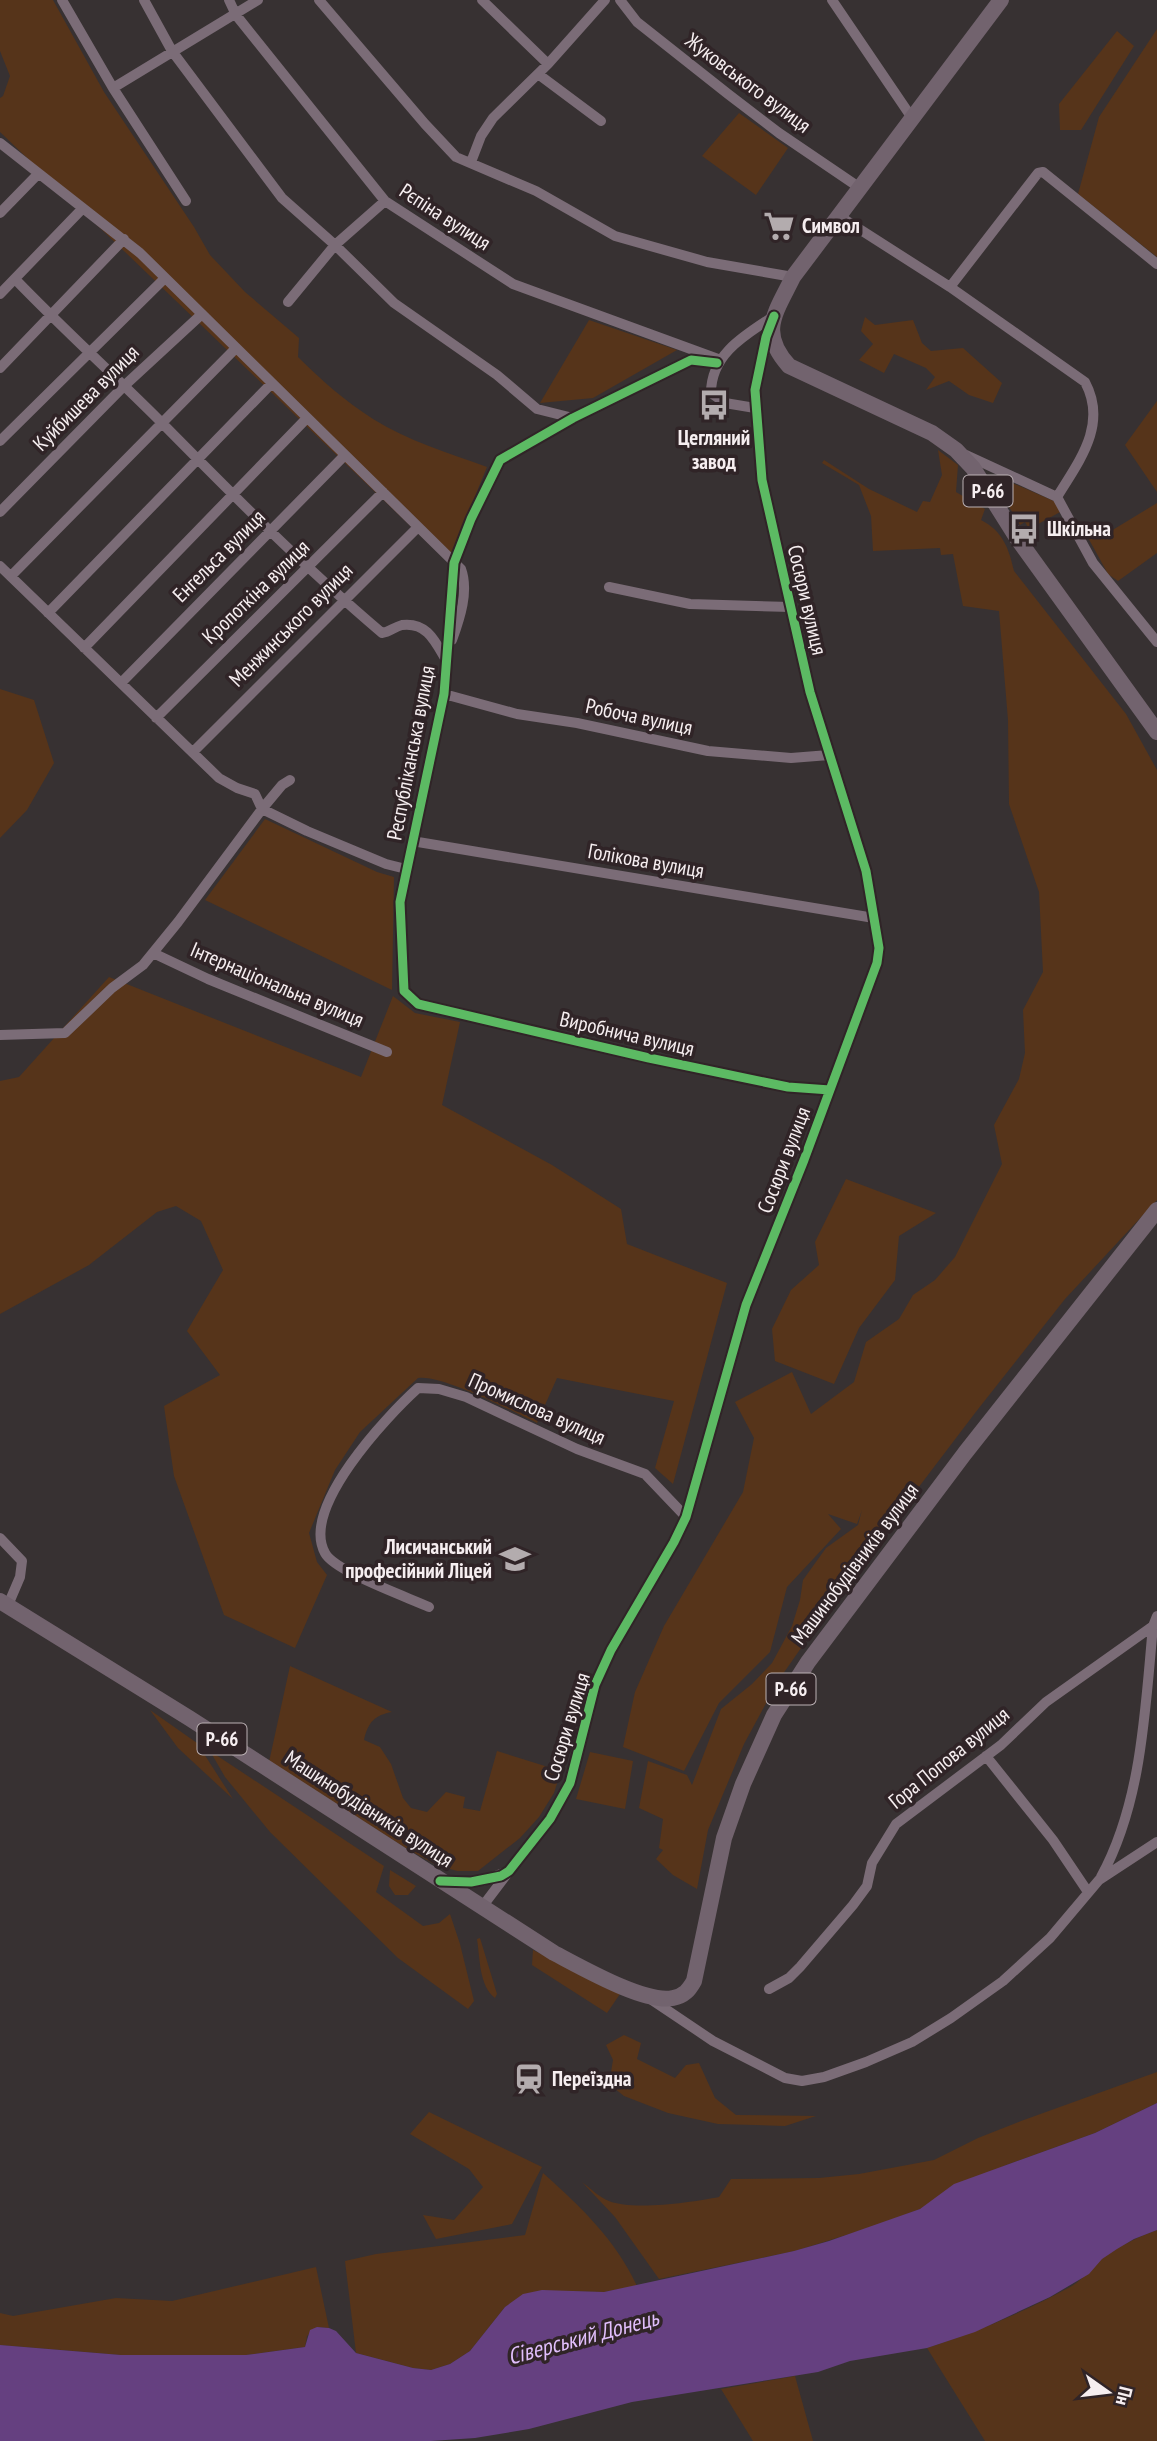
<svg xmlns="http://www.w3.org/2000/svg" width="1157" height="2441" viewBox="0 0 1157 2441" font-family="'PT Sans Narrow',sans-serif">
<rect width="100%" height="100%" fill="#373132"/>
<!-- green -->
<path fill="#56341a" d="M 0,0 L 53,0 L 104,92 L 194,227 L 210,255 L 245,292 L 299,338 L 298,357 C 321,380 345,401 373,419 C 408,441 449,453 487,467 L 448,562 L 0,132 L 0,98 L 3,96 L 10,76 L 0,51 Z
M 1157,29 L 1157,257 L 1078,194 L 1099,117 Z
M 1117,31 L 1134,46 L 1081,130 L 1060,130 L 1059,104 Z
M 739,113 L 788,148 L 756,195 L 702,156 Z
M 865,317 L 875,325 L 913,320 L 922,343 L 931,351 L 963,348 L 1002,383 L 993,403 L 969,395 L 949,381 L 926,390 L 935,377 L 926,368 L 894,354 L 884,373 L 859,360 L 873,344 L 861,331 Z
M 589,320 L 677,350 L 593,398 L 540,403 Z
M 1157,401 L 1157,492 L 1125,445 Z
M 938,450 L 958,465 L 956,492 L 985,509 L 981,520 C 1003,531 1009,549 1014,571 L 1126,714 L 1157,770 L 1157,1200 L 1065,1299 L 975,1413 L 852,1575 L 778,1681 L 744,1744 L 708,1830 L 697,1889 L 673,1875 L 656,1859 L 663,1850 L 659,1848 L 663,1819 L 639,1808 L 648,1761 L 687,1775 L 692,1785 L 721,1709 L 752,1684 L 772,1663 L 792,1626 L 800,1600 L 803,1580 L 826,1548 L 858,1525 L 862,1510 L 857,1524 L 828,1514 L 841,1529 L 787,1587 L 770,1652 L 719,1703 L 684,1771 L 623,1747 L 635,1692 L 664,1626 L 743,1492 L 754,1438 L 735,1402 L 792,1372 L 811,1414 L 854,1382 L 866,1342 L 899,1319 L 913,1295 L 935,1280 L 955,1257 L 1002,1164 L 994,1125 L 1019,1079 L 1025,1053 L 1023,1010 L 1043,972 L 1039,892 L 1009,804 L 1008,720 L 999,611 L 963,606 L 953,554 L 941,555 L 940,548 L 873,551 L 871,516 L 859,485 L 822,463 L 824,460 L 869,489 L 917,512 L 923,501 L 930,502 L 942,475 Z
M 1001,478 L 1056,502 L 1062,511 L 1029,529 L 1025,522 L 1020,525 L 996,485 L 996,482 Z
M 1157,503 L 1157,553 L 1118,581 L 1108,574 L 1086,534 L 1095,521 L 1106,534 Z
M 0,689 L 34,700 L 54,763 L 27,810 L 0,838 Z
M 265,819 L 377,872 L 394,877 L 392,990 L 205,900 Z
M 109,977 L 361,1077 L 393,996 L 415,1013 L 460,1022 L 442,1105 L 552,1165 L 621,1209 L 627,1244 L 727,1283 L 673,1484 L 655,1468 L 674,1401 L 557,1378 L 537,1423 C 512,1411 441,1374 418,1378 L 360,1432 L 335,1470 L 309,1533 L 317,1562 L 327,1575 L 295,1648 L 224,1615 L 174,1476 L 164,1406 L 220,1375 L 187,1331 L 223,1270 L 201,1221 L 176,1206 L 157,1212 L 89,1265 L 0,1314 L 0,1081 L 19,1077 Z
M 846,1179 L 936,1213 L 899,1236 L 895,1280 L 859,1328 L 834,1384 L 775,1361 L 772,1329 L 791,1290 L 819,1265 L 815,1242 Z
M 290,1666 L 392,1712 C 375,1715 368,1722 364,1740 L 380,1747 L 391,1764 L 403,1798 L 411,1808 L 427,1812 L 446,1792 L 465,1797 L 463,1808 L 480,1811 L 497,1751 L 561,1771 L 554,1793 L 539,1817 L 520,1838 L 478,1871 L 457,1871 L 436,1865 L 404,1847 L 269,1762 Z
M 150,1710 L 197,1743 L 233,1799 L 178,1748 Z
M 210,1751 L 384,1866 L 376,1892 L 423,1926 L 439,1923 L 450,1914 L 460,1944 L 474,2001 L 468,2009 L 398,1958 L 270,1832 L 225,1777 Z
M 590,1752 L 633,1761 L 625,1809 L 576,1799 Z
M 390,1870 L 416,1886 L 408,1895 L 395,1895 L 389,1886 Z
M 480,1938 L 497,1994 L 495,1998 C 479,1986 480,1958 477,1939 Z
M 533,1950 L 620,1994 L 607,2013 L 532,1965 Z
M 624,2035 L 641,2043 L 637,2059 L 675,2078 L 686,2065 L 699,2063 L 715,2098 L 736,2115 L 816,2116 L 785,2126 L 718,2124 L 668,2113 L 624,2096 L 609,2084 L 613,2060 L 606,2045 Z
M 1157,2072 L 1157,2103 L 1095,2133 L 1006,2165 L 920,2209 L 872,2227 L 795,2251 L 659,2279 L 615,2217 L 582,2182 C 590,2188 600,2198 609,2201 C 633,2211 694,2202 719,2197 L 731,2179 L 819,2178 L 859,2174 L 934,2160 L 978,2138 L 1021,2121 Z
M 429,2112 L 542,2167 L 512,2224 L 436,2239 L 423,2215 L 454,2220 L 483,2187 L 469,2169 L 410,2134 Z
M 543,2173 C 581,2207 615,2239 637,2286 L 604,2292 L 542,2291 L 505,2307 L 470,2351 L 450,2364 L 431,2370 L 413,2368 L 356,2353 L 345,2261 L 376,2254 L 525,2235 Z
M 1157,2230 L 1157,2441 L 985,2441 L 927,2348 C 977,2332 1026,2311 1072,2286 C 1085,2278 1092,2266 1104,2257 C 1121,2245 1138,2237 1157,2230 Z
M 316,2267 L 329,2328 L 317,2327 L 307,2336 L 305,2347 L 246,2355 L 121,2355 L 0,2345 L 0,2313 L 13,2316 L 116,2298 L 172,2301 Z
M 795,2376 L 813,2441 L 753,2441 L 721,2389 Z"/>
<!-- water -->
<path fill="#654080" d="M 1157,2103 L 1157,2230 L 1134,2239 L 1117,2249 L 1102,2259 L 1089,2274 L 1050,2297 L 975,2332 L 927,2348 L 850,2361 L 818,2372 L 632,2402 L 529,2429 L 475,2438 L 431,2441 L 0,2441 L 0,2345 L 121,2355 L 246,2355 L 305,2347 L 310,2330 L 317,2327 L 329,2328 L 336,2331 L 356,2353 L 413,2368 L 431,2370 L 450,2364 L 470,2351 L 505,2307 L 523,2294 L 542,2290 L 604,2292 L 794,2251 L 829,2241 L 920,2209 L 954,2184 L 1095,2133 Z"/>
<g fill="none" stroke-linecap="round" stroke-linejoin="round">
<!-- street -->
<path stroke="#7b6c77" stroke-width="10" d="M 62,0 L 113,88 L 186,201
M 144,0 L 172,51 L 282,198 L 335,245 L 394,303 L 497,375 L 537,409 L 573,418
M 229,0 L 236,15 L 385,201 L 513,284 L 718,359
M 319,0 L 425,124 L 456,157 L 536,191 L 615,236 L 707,262 L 793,277
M 482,0 L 548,64
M 620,0 L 637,22 L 728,94 L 779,133 L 860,188
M 832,0 L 912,118
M 538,74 L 601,121
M 113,88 L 258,0
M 0,143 L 140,253 L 461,569 C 469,591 460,618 452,640
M 471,162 L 481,136 L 493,118 L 548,64 L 605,0
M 0,213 L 38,174
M 839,216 L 950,287 L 1085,382 C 1108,425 1079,461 1057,497
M 15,279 C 61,327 111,372 159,420 C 231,493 303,566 382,633 C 390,632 394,627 402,625 C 427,622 435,641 446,660
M 950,287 L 1038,173 L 1043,172 L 1157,264
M 0,294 L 83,208
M 288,302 L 335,245 L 385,201
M 717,363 L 691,360 L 573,418 L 500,460 L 471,519 L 454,563 L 444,694 L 400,902 L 404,991 L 418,1004 L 649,1058 L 788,1087 L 830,1090
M 0,368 L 124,239
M 755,408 L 725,403 L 711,393 C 711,354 745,335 774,316
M 0,441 L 165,278
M 966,455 L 1057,497
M 1057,497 L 1093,563 L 1157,642
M 0,512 L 124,386 L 202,314
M 0,566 L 219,778 L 237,788 L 255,794 L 262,809 L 307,831 L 386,864 L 406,869
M 11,576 L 236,348
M 609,587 L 690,604 L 791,607
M 48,613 L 272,383
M 84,648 L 307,418
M 121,683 L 345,455
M 444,694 L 517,714 L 577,723 L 708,751 L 791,758 L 829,755
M 156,718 L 383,492
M 193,752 L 418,527
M 412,841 L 874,918
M 153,953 L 208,979 L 387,1052
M 0,1035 L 65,1033 L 112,988 L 143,965 L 178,922 L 262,809 L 282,785 L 290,780
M 0,1538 L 22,1561 L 20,1577 L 8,1605
M 429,1607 C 407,1597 334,1571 325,1553 C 300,1508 387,1416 418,1388 L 439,1389 L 466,1397 L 577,1449 L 645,1474 L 686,1517
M 986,1756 L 1053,1840 L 1088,1892
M 1101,1877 C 1142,1802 1145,1710 1153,1626
M 448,1881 L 482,1881 L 509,1871 L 550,1819 L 570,1783 L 595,1685 L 611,1650 L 674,1542 L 686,1517 L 746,1305 L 804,1160 L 877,963 L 879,948 L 866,871 L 810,692 L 762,480 L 755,390 L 769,330
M 482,1907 L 507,1874
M 769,1989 L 789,1978 L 800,1967 L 853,1905 L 867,1886 L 872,1863 L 896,1824 L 1001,1745 L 1046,1702 L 1153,1626 L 1157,1616
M 652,2000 L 713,2041 L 785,2078 L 802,2081 L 824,2077 L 866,2062 L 912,2042 L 951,2018 L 1003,1981 L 1050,1938 L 1099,1880 L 1157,1842"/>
<!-- primary -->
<path stroke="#72636e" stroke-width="16" d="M 1001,0 L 793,277 C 776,312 758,332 789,366 L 932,433 L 956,450 L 973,468 L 1017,538 L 1157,732
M 0,1601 L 189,1718 L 554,1953 C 581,1967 645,2004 673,1998 C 684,1996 689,1990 694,1981 L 724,1838 L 743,1784 L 774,1715 L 808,1662 L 965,1453 L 1157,1210"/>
<!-- cycleway casing -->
<g stroke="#302427" stroke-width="13">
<path id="cycleway" d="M 717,363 L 691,360 L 573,418 L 500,460 L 471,519 L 454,563 L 444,694 L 400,902 L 404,991 L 418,1004 L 649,1058 L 788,1087 L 830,1090
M 440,1881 L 471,1882 L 501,1876 L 509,1871 L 550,1819 L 570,1783 L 595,1685 L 611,1650 L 674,1542 L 686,1517 L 746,1305 L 804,1160 L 877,963 L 879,948 L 866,871 L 810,692 L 762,480 L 755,390 L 766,337 L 774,316"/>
</g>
<!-- cycleway -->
<use href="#cycleway" stroke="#5cba63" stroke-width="9"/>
</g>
<!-- icons -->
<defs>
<g id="supermarket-bare" transform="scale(2.415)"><path d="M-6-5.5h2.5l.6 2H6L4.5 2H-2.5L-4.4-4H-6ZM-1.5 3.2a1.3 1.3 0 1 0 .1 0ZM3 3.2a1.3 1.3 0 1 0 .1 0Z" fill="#b3acae" stroke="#302427" stroke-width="2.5" paint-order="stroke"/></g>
<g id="bus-bare" transform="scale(2.415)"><path d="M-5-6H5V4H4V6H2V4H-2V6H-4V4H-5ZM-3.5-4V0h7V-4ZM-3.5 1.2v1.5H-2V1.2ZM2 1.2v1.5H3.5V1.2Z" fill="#b3acae" stroke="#302427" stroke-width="2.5" paint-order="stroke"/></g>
<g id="university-bare" transform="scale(2.415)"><path d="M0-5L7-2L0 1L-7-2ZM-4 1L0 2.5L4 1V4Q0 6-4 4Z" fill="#b3acae" stroke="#302427" stroke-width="2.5" paint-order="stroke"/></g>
<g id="station-bare" transform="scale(2.415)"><path d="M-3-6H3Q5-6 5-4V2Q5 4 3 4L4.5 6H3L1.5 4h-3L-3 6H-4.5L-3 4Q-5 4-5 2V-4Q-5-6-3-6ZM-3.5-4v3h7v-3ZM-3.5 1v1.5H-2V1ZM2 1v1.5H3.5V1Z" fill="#b3acae" stroke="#302427" stroke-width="2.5" paint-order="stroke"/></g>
</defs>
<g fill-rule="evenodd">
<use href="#supermarket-bare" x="779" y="226"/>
<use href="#bus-bare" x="714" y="405"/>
<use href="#bus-bare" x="1024" y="529"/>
<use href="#university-bare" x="515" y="1559"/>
<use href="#station-bare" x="529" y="2079"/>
</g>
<g text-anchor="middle" stroke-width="7" stroke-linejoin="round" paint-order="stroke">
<!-- shield labels -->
<g fill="#302427" stroke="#bbb1b4" stroke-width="2">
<rect x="963.5" y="475.5" width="49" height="31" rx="5"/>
<rect x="766.5" y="1673.5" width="49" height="31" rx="5"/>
<rect x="197.5" y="1723.5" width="49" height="31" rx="5"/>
</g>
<g font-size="19" font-weight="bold" fill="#f6eef0">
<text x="988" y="498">Р-66</text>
<text x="791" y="1696">Р-66</text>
<text x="222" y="1746">Р-66</text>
</g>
<!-- street labels -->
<g font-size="21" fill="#f6eef0" stroke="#302427">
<text transform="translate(748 83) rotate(37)" y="7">Жуковського вулиця</text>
<text transform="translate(445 217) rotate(33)" y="7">Рєпіна вулиця</text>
<text transform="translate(86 398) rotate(-45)" y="7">Куйбишева вулиця</text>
<text transform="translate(219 556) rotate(-45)" y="7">Енгельса вулиця</text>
<text transform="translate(256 592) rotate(-44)" y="7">Кропоткіна вулиця</text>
<text transform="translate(807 600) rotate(77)" y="7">Сосюри вулиця</text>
<text transform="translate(291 625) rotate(-45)" y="7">Менжинського вулиця</text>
<text transform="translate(639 717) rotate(12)" y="7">Робоча вулиця</text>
<text transform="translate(411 753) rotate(-79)" y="7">Республіканська вулиця</text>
<text transform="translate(646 861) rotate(10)" y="7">Голікова вулиця</text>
<text transform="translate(277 985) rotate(23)" y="7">Інтернаціональна вулиця</text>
<text transform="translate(627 1034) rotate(13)" y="7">Виробнича вулиця</text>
<text transform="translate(784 1160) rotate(-69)" y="7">Сосюри вулиця</text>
<text transform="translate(537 1409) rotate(24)" y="7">Промислова вулиця</text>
<text transform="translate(855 1564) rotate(-53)" y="7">Машинобудівників вулиця</text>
<text transform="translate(567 1727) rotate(-73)" y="7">Сосюри вулиця</text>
<text transform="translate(949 1758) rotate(-39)" y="7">Гора Попова вулиця</text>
<text transform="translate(369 1809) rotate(33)" y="7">Машинобудівників вулиця</text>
</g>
<!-- poi labels -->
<g font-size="21" font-weight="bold" fill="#f6eef0" stroke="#302427" text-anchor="start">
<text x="802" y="233">Символ</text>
<text x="714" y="445" text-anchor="middle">Цегляний<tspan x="714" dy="24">завод</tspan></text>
<text x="1047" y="536">Шкільна</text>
<text x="492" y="1554" text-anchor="end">Лисичанський<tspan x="492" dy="24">професійний Ліцей</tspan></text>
<text x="552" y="2086">Переїздна</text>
</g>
<!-- water labels -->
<g font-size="23" font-style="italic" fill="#e1bffc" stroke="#302427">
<text transform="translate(583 2337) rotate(-15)" y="8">Сіверський Донець</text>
</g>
</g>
<!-- north arrow -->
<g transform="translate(1108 2392) rotate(104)" stroke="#302427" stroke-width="5" paint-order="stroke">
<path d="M0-5L12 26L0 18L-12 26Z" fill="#f6eef0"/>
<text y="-10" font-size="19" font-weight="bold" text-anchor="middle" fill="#f6eef0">Пн</text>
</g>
</svg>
